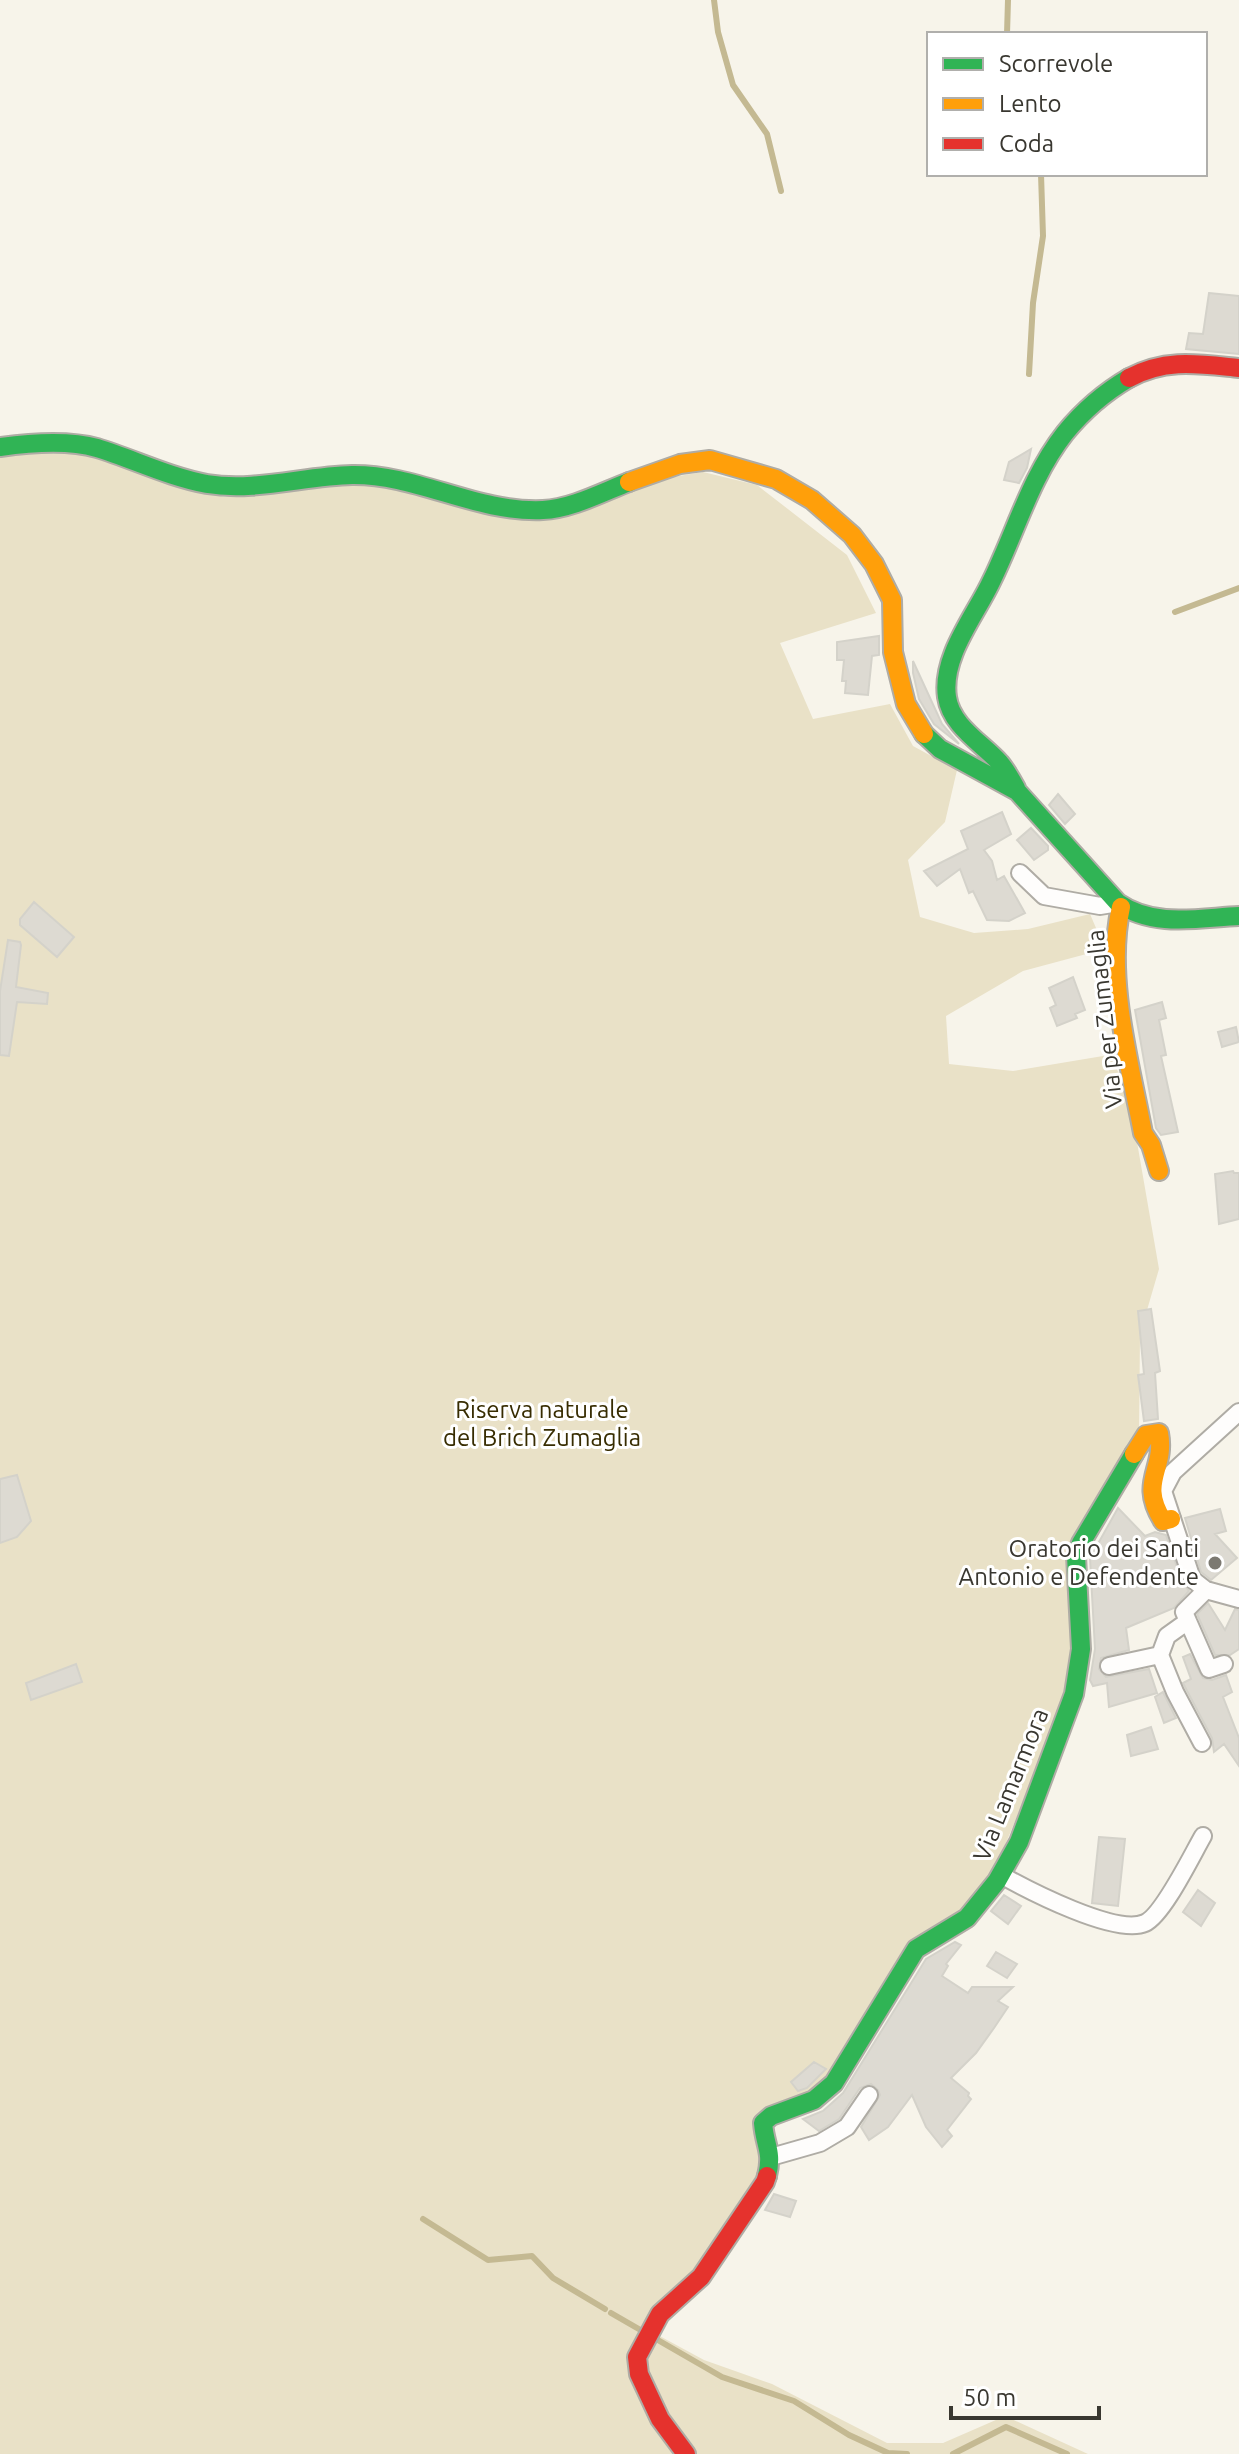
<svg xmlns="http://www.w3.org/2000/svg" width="1239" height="2454" viewBox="0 0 1239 2454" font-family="Ubuntu,sans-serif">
<rect width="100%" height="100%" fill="#f7f4ea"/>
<!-- green -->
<path fill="#e9e1c7" d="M 0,453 L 88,454 L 224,497 L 356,482 L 540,518 L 655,480 L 703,472 L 757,485 L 847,555 L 876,613 L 780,643 L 813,719 L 890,704 L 913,746 L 957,770 L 945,822 L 908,860 L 920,917 L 974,933 L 1028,929 L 1090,914 L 1105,949 L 1023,971 L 946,1016 L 949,1064 L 1013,1071 L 1109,1055 L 1128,1090 L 1159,1269 L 1140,1334 L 1139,1435 L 1071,1549 L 1072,1628 L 1068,1694 L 993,1874 L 962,1911 L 946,1924 L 827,2079 L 810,2095 L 774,2106 L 760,2176 L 697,2269 L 667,2293 L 643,2327 L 704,2360 L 772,2384 L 887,2443 L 943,2443 L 1005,2416 L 1088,2454 L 0,2454 Z"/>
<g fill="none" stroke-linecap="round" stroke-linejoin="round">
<!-- stream -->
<path stroke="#c4b992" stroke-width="6" d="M 714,0 L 718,32 L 733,85 L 767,134 L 781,191
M 1007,34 L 1008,0
M 1029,374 L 1033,303 L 1043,236 L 1041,174
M 1175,612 L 1239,588
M 423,2219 L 488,2260 L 532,2256 L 553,2278 L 605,2309
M 611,2313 L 722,2377 L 794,2401 L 849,2435 L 888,2453 L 907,2454
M 953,2454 L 1006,2427 L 1067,2454"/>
</g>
<!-- building -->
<path fill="#dddad2" stroke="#d4d2ca" stroke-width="2" d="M 1209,293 L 1239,296 L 1239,354 L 1186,349 L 1189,333 L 1203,334 Z
M 1031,449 L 1027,468 L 1019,483 L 1004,480 L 1009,462 Z
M 879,636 L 879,655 L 872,656 L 868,695 L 845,693 L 846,681 L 842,681 L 844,660 L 837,660 L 837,642 Z
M 913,661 L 942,724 L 959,744 L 934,724 L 919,699 L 913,673 Z
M 1058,794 L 1075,814 L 1065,824 L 1049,805 Z
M 1002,812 L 1011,834 L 984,850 L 992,861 L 997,880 L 1004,876 L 1025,913 L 1009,921 L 987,920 L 973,891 L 969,893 L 960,869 L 937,886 L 924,871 L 968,849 L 961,831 Z
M 1031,828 L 1048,846 L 1048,850 L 1034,860 L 1017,840 Z
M 34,902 L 74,937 L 57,957 L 20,925 L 20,919 Z
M 8,940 L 20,942 L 21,945 L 16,987 L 48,993 L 47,1004 L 17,1002 L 9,1056 L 0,1055 L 0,991 Z
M 1073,977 L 1085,1010 L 1075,1014 L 1077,1018 L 1057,1026 L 1050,1008 L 1056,1005 L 1049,988 Z
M 1162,1002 L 1166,1018 L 1159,1020 L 1166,1055 L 1161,1056 L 1178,1132 L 1161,1135 L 1156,1128 L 1135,1010 Z
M 1236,1027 L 1239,1042 L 1222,1047 L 1218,1032 Z
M 1233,1171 L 1234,1173 L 1239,1173 L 1239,1219 L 1219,1224 L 1215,1174 Z
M 1151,1309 L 1160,1371 L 1155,1373 L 1158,1419 L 1144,1421 L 1138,1375 L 1144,1374 L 1138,1311 Z
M 17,1475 L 31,1521 L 17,1537 L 0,1543 L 0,1479 Z
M 1118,1508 L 1145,1536 L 1155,1532 L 1166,1535 L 1182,1582 L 1189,1591 L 1174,1608 L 1126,1628 L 1129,1650 L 1101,1658 L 1099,1669 L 1106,1677 L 1149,1669 L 1157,1693 L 1109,1707 L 1107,1683 L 1093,1686 L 1090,1680 L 1095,1649 L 1090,1558 Z
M 1220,1509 L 1226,1531 L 1215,1534 L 1237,1558 L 1211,1580 L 1201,1572 L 1185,1518 Z
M 1208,1603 L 1225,1630 L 1235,1609 L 1239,1610 L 1239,1649 L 1230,1655 L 1215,1655 L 1197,1614 Z
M 1190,1654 L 1203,1678 L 1212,1680 L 1226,1675 L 1232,1692 L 1223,1697 L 1239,1738 L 1239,1766 L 1224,1744 L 1214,1752 L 1212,1738 L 1185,1687 L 1183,1683 L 1191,1679 L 1183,1657 Z
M 76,1664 L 82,1682 L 31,1700 L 26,1683 Z
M 1163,1692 L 1176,1718 L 1164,1723 L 1155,1697 Z
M 1151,1727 L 1158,1749 L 1131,1756 L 1127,1735 Z
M 1099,1837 L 1125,1839 L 1118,1906 L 1092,1903 Z
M 1198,1890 L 1215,1903 L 1201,1926 L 1183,1912 Z
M 1004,1895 L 1021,1906 L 1008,1924 L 991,1911 Z
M 955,1942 L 961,1945 L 946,1964 L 948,1966 L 942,1976 L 968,1993 L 972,1987 L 1013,1987 L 998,2001 L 1008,2007 L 994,2028 L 976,2053 L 951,2078 L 969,2093 L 968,2096 L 971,2099 L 947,2130 L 952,2136 L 942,2147 L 926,2127 L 912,2095 L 888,2127 L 869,2140 L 861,2127 L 880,2095 L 878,2090 L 871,2084 L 860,2088 L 839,2119 L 819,2131 L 803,2119 L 823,2111 L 843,2093 L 926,1959 Z
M 996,1952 L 1017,1964 L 1007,1978 L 987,1966 Z
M 814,2062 L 826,2069 L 807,2088 L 798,2091 L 791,2082 Z
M 774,2194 L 796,2201 L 790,2217 L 765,2210 Z"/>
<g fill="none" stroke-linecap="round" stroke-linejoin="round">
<!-- street casing -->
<g stroke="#afaca5" stroke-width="20">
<path id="street" d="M 1020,873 L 1044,896 L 1100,906 L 1118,903
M 1239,1412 L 1173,1472 L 1163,1491 L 1192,1579 L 1206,1590 L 1239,1599
M 1206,1590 L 1184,1612 L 1209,1669 L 1224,1664
M 1188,1621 L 1167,1636 L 1160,1655 L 1175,1692 L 1202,1743
M 1109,1666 L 1160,1655
M 1001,1875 C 1028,1890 1116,1936 1145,1923 C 1163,1915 1192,1855 1203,1836
M 771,2157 L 820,2143 L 847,2127 L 869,2095"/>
</g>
<!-- fast casing -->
<g stroke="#afaca5" stroke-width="22">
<path id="fast" d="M 0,447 C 29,443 69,440 97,448 C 133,459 169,477 207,484 C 255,492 304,476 352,475 C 417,474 476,513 543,510 C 571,509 603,492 629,482
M 924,734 L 940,749 L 1017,791 L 1118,903 C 1154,928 1198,918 1239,916
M 1016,788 C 1011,779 1006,770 1000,763 C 982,743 951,726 947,697 C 941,656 976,615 992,580 C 1016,531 1031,476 1065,433 C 1083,411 1105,392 1129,378
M 767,2176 C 773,2151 765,2147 763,2123 L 771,2116 L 814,2100 L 834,2083 L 916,1949 L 967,1918 L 997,1881 L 1019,1842 L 1074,1694 L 1081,1649 L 1076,1556 L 1081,1543 L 1134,1454"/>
</g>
<!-- slow casing -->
<g stroke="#afaca5" stroke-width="22">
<path id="slow" d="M 629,482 L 680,464 L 710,460 L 776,479 L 812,500 L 852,535 L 874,564 L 892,600 L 893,652 L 906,704 L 924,734
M 1121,907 C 1105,977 1130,1064 1143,1133 L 1151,1145 L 1159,1171
M 1134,1454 L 1146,1435 L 1159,1433 C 1166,1470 1138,1481 1163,1521 L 1171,1519"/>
</g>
<!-- jam casing -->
<g stroke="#afaca5" stroke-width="22">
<path id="jam" d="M 1129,378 C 1166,358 1199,364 1239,368
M 686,2454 L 660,2419 L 639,2374 L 637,2357 L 660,2314 L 701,2277 L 765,2182 L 767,2176"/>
</g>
<!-- street -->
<use href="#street" stroke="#fefdfc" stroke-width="16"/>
<!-- fast -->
<use href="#fast" stroke="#30b455" stroke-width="18"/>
<!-- slow -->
<use href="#slow" stroke="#ff9f0a" stroke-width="18"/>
<!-- jam -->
<use href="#jam" stroke="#e5322d" stroke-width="18"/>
</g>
<!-- markers -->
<circle fill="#7c7971" stroke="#fff" stroke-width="3" cx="1215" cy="1563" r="8"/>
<g text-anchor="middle" stroke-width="6" stroke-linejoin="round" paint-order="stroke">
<!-- street labels -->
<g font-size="24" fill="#393730" stroke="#fff">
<text transform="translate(1105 1019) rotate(-96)" y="8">Via per Zumaglia</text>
<text transform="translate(1011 1785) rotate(-68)" y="8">Via Lamarmora</text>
</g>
<!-- park labels -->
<g font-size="24" fill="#372c01" stroke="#fff">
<text x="542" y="1418">Riserva naturale<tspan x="542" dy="28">del Brich Zumaglia</tspan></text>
</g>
<!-- poi labels -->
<g font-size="24" fill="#393730" stroke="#fff" text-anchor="end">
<text x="1199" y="1557">Oratorio dei Santi<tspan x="1199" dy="28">Antonio e Defendente</tspan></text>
</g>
</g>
<!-- legend -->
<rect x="927" y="32" width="280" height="144" fill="#ffffff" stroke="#b0afac" stroke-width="2"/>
<rect x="943" y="58" width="40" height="12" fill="#30b455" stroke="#b0afac" stroke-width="2"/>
<text x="999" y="72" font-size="24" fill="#393730">Scorrevole</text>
<rect x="943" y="98" width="40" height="12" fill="#ff9f0a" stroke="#b0afac" stroke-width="2"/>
<text x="999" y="112" font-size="24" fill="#393730">Lento</text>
<rect x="943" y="138" width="40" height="12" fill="#e5322d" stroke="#b0afac" stroke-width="2"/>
<text x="999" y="152" font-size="24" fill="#393730">Coda</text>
<!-- scale -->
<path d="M951 2406v12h148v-12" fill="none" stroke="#393730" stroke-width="4"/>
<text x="963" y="2406" font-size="24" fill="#393730" stroke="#ffffff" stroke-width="6" paint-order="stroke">50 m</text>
</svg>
